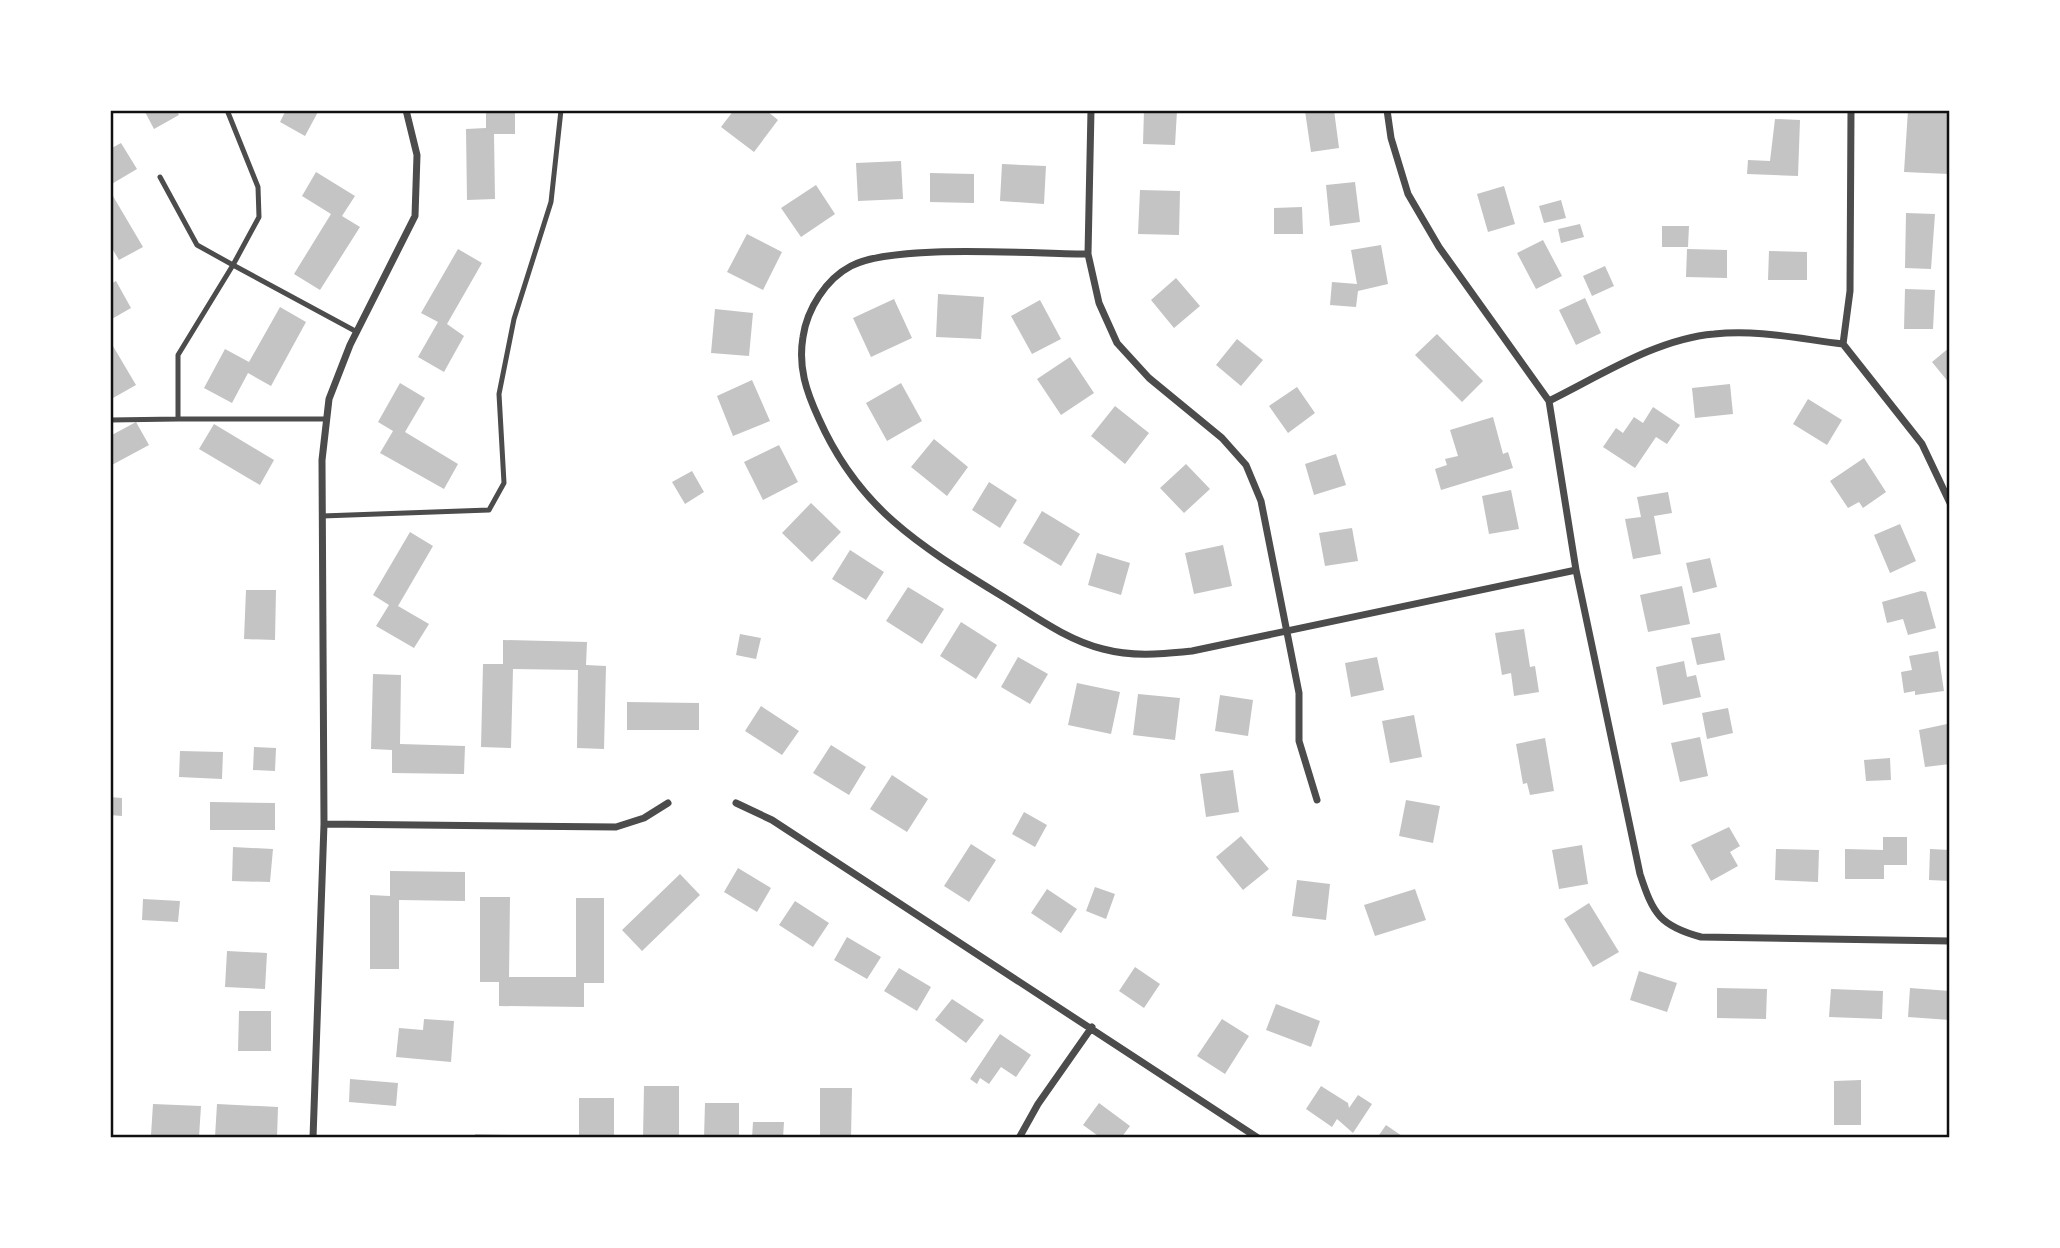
<svg xmlns="http://www.w3.org/2000/svg" width="2060" height="1248" viewBox="0 0 2060 1248" font-family="'PT Sans',sans-serif">
<rect width="100%" height="100%" fill="#fff"/>
<!-- building -->
<path fill="#c4c4c4" d="M 144,110 L 176,110 L 179,115 L 154,129 Z
M 286,110 L 319,110 L 305,136 L 280,122 Z
M 486,110 L 515,110 L 515,134 L 494,134 L 495,199 L 467,200 L 466,129 L 486,128 Z
M 734,110 L 766,110 L 778,120 L 754,152 L 721,127 Z
M 1144,110 L 1177,111 L 1175,145 L 1143,144 Z
M 1334,110 L 1339,148 L 1311,152 L 1305,111 Z
M 1908,110 L 1950,112 L 1949,174 L 1904,172 Z
M 1775,119 L 1800,120 L 1798,176 L 1747,174 L 1748,160 L 1770,161 Z
M 121,143 L 137,169 L 110,185 L 110,149 Z
M 901,161 L 903,199 L 858,201 L 856,163 Z
M 1002,164 L 1046,166 L 1044,204 L 1000,201 Z
M 316,172 L 355,196 L 342,216 L 360,227 L 320,290 L 294,274 L 331,214 L 302,196 Z
M 930,173 L 974,174 L 974,203 L 930,202 Z
M 1355,182 L 1360,222 L 1330,226 L 1326,185 Z
M 816,185 L 835,214 L 801,237 L 781,208 Z
M 1504,186 L 1515,224 L 1488,232 L 1477,194 Z
M 1140,190 L 1180,191 L 1179,235 L 1138,234 Z
M 110,191 L 143,247 L 119,260 L 110,245 Z
M 1561,200 L 1566,218 L 1544,223 L 1539,206 Z
M 1302,207 L 1303,234 L 1274,234 L 1274,208 Z
M 1906,213 L 1935,214 L 1931,269 L 1905,268 Z
M 1580,224 L 1584,237 L 1561,243 L 1558,229 Z
M 1662,226 L 1689,226 L 1688,247 L 1662,247 Z
M 747,234 L 782,252 L 763,290 L 727,272 Z
M 1543,240 L 1562,276 L 1536,289 L 1517,253 Z
M 1381,245 L 1388,284 L 1358,291 L 1356,307 L 1330,305 L 1332,282 L 1357,284 L 1351,250 Z
M 458,249 L 482,263 L 447,324 L 464,336 L 444,372 L 418,357 L 438,322 L 421,313 Z
M 1687,249 L 1727,250 L 1727,278 L 1686,277 Z
M 1769,251 L 1807,252 L 1807,280 L 1768,280 Z
M 1605,266 L 1614,286 L 1592,296 L 1583,276 Z
M 1176,278 L 1200,306 L 1174,328 L 1151,300 Z
M 116,281 L 131,308 L 110,320 L 110,284 Z
M 1905,289 L 1935,290 L 1933,329 L 1904,329 Z
M 938,294 L 984,297 L 981,339 L 936,337 Z
M 1585,298 L 1601,333 L 1576,345 L 1559,310 Z
M 894,299 L 912,338 L 871,357 L 853,318 Z
M 1040,300 L 1061,339 L 1032,354 L 1011,316 Z
M 280,307 L 306,322 L 271,386 L 248,373 L 232,403 L 204,388 L 225,349 L 249,362 Z
M 715,309 L 753,313 L 749,356 L 711,353 Z
M 1437,334 L 1483,381 L 1462,402 L 1415,355 Z
M 1237,339 L 1263,360 L 1241,386 L 1216,365 Z
M 110,341 L 136,385 L 113,398 L 110,394 Z
M 1950,347 L 1950,384 L 1932,362 Z
M 1070,357 L 1094,393 L 1061,415 L 1037,379 Z
M 752,380 L 770,421 L 733,436 L 717,396 Z
M 400,383 L 425,398 L 405,432 L 458,464 L 444,489 L 380,453 L 393,431 L 378,422 Z
M 901,383 L 922,421 L 887,441 L 866,403 Z
M 1730,384 L 1733,414 L 1695,418 L 1692,388 Z
M 1297,387 L 1315,413 L 1288,433 L 1269,406 Z
M 1808,399 L 1842,420 L 1827,445 L 1793,424 Z
M 1115,406 L 1149,433 L 1125,464 L 1091,436 Z
M 1653,407 L 1680,425 L 1667,444 L 1656,437 L 1635,468 L 1603,447 L 1616,428 L 1623,433 L 1634,417 L 1643,423 Z
M 1493,417 L 1503,454 L 1508,452 L 1513,468 L 1441,490 L 1435,469 L 1447,465 L 1445,459 L 1458,456 L 1450,430 Z
M 136,422 L 149,445 L 110,466 L 110,436 Z
M 214,424 L 274,460 L 260,485 L 199,449 Z
M 934,439 L 968,467 L 947,496 L 911,467 Z
M 779,445 L 798,482 L 763,500 L 744,462 Z
M 1336,454 L 1346,485 L 1314,495 L 1305,464 Z
M 1864,458 L 1886,492 L 1863,508 L 1859,502 L 1848,508 L 1830,481 Z
M 1186,464 L 1210,489 L 1184,513 L 1160,488 Z
M 692,471 L 704,492 L 685,504 L 672,482 Z
M 989,482 L 1017,500 L 1000,528 L 972,510 Z
M 1511,490 L 1519,529 L 1489,534 L 1482,496 Z
M 1668,492 L 1672,513 L 1654,516 L 1661,554 L 1633,559 L 1625,519 L 1641,517 L 1637,497 Z
M 811,503 L 841,532 L 812,562 L 782,533 Z
M 1042,511 L 1080,534 L 1061,566 L 1023,543 Z
M 1900,524 L 1916,561 L 1890,573 L 1874,535 Z
M 1352,528 L 1358,561 L 1325,566 L 1319,533 Z
M 410,532 L 433,546 L 398,606 L 429,624 L 414,648 L 376,626 L 389,605 L 373,595 Z
M 1223,545 L 1232,586 L 1194,594 L 1185,553 Z
M 850,550 L 884,572 L 866,600 L 832,579 Z
M 1097,553 L 1130,563 L 1121,595 L 1088,585 Z
M 1710,558 L 1717,587 L 1693,593 L 1686,563 Z
M 1682,586 L 1690,624 L 1648,632 L 1640,595 Z
M 908,587 L 944,609 L 922,644 L 886,621 Z
M 246,590 L 276,590 L 275,640 L 244,639 Z
M 1921,591 L 1926,592 L 1936,628 L 1908,635 L 1903,619 L 1887,623 L 1882,602 Z
M 961,622 L 997,645 L 976,679 L 940,656 Z
M 1524,629 L 1530,667 L 1535,666 L 1539,692 L 1514,696 L 1511,673 L 1502,675 L 1495,633 Z
M 1720,633 L 1725,660 L 1697,665 L 1691,638 Z
M 740,634 L 761,638 L 756,659 L 736,655 Z
M 503,640 L 587,642 L 586,665 L 606,666 L 604,749 L 577,748 L 578,670 L 513,669 L 511,748 L 481,747 L 483,664 L 503,664 Z
M 1938,651 L 1944,691 L 1915,695 L 1915,691 L 1904,693 L 1901,672 L 1912,670 L 1909,656 Z
M 1018,657 L 1048,674 L 1030,704 L 1001,687 Z
M 1377,657 L 1384,690 L 1351,697 L 1345,663 Z
M 1684,661 L 1687,677 L 1696,675 L 1701,697 L 1663,705 L 1656,667 Z
M 373,674 L 401,675 L 400,744 L 465,746 L 464,774 L 392,773 L 392,750 L 371,749 Z
M 1077,683 L 1120,692 L 1111,734 L 1068,725 Z
M 1138,694 L 1180,698 L 1175,740 L 1133,735 Z
M 1220,695 L 1253,700 L 1248,736 L 1215,731 Z
M 627,702 L 699,703 L 699,730 L 627,730 Z
M 761,706 L 799,731 L 782,755 L 745,731 Z
M 1728,708 L 1733,733 L 1707,739 L 1702,713 Z
M 1414,715 L 1422,757 L 1390,763 L 1382,721 Z
M 1947,724 L 1950,764 L 1925,767 L 1919,730 Z
M 1700,737 L 1708,776 L 1680,782 L 1671,743 Z
M 1545,738 L 1554,791 L 1530,795 L 1527,783 L 1523,784 L 1516,744 Z
M 831,745 L 866,767 L 849,795 L 813,773 Z
M 254,747 L 276,748 L 275,771 L 253,770 Z
M 180,751 L 223,752 L 222,779 L 179,777 Z
M 1890,758 L 1891,780 L 1866,781 L 1864,760 Z
M 1233,770 L 1239,812 L 1206,817 L 1200,774 Z
M 892,775 L 928,799 L 907,832 L 870,809 Z
M 110,797 L 122,798 L 122,816 L 110,815 Z
M 1406,800 L 1440,806 L 1433,843 L 1399,836 Z
M 210,802 L 275,803 L 275,830 L 210,830 Z
M 1024,812 L 1047,825 L 1035,847 L 1012,834 Z
M 1729,827 L 1740,846 L 1730,852 L 1738,866 L 1711,881 L 1691,845 Z
M 1241,836 L 1269,869 L 1243,890 L 1216,857 Z
M 1883,837 L 1907,837 L 1907,865 L 1884,865 L 1884,879 L 1845,879 L 1845,849 L 1883,850 Z
M 971,844 L 996,860 L 969,902 L 944,886 Z
M 1582,845 L 1588,884 L 1559,889 L 1552,850 Z
M 233,847 L 273,849 L 270,882 L 232,881 Z
M 1776,849 L 1819,850 L 1818,882 L 1775,880 Z
M 1930,849 L 1950,850 L 1950,881 L 1929,880 Z
M 738,868 L 771,888 L 757,912 L 724,892 Z
M 390,871 L 465,872 L 465,901 L 399,900 L 399,969 L 370,969 L 370,895 L 390,896 Z
M 680,874 L 700,895 L 642,951 L 622,930 Z
M 1297,880 L 1330,884 L 1326,920 L 1292,916 Z
M 1095,887 L 1115,894 L 1106,919 L 1086,911 Z
M 1047,889 L 1077,909 L 1061,933 L 1031,913 Z
M 1415,889 L 1426,920 L 1375,936 L 1364,905 Z
M 480,897 L 510,897 L 509,977 L 576,977 L 576,898 L 604,898 L 604,983 L 584,983 L 584,1007 L 499,1006 L 499,982 L 480,982 Z
M 143,899 L 180,901 L 178,922 L 142,920 Z
M 795,901 L 829,923 L 813,947 L 779,925 Z
M 1589,903 L 1619,952 L 1593,967 L 1564,919 Z
M 847,937 L 881,957 L 867,979 L 834,960 Z
M 227,951 L 267,953 L 265,989 L 225,987 Z
M 1135,967 L 1160,984 L 1144,1008 L 1119,991 Z
M 899,968 L 931,987 L 917,1011 L 884,991 Z
M 1639,971 L 1677,983 L 1667,1012 L 1630,1000 Z
M 1717,988 L 1767,989 L 1766,1019 L 1717,1018 Z
M 1910,988 L 1950,991 L 1950,1020 L 1908,1017 Z
M 1831,989 L 1883,991 L 1882,1019 L 1829,1017 Z
M 952,999 L 984,1020 L 966,1043 L 935,1020 Z
M 1276,1004 L 1320,1021 L 1311,1047 L 1266,1030 Z
M 239,1011 L 271,1011 L 271,1051 L 238,1051 Z
M 424,1019 L 454,1021 L 451,1062 L 396,1057 L 399,1028 L 423,1030 Z
M 1222,1019 L 1249,1036 L 1225,1074 L 1197,1056 Z
M 1000,1034 L 1031,1055 L 1016,1077 L 1001,1067 L 989,1084 L 980,1078 L 977,1084 L 970,1079 Z
M 350,1079 L 398,1083 L 396,1106 L 349,1102 Z
M 1861,1080 L 1861,1125 L 1834,1125 L 1834,1081 Z
M 644,1086 L 679,1086 L 679,1138 L 643,1138 Z
M 1321,1086 L 1348,1103 L 1349,1108 L 1358,1095 L 1372,1104 L 1353,1133 L 1337,1119 L 1332,1127 L 1306,1109 Z
M 820,1088 L 852,1088 L 851,1138 L 820,1138 Z
M 579,1098 L 614,1098 L 614,1138 L 579,1138 Z
M 705,1103 L 739,1103 L 739,1138 L 704,1138 Z
M 1099,1103 L 1130,1126 L 1121,1138 L 1101,1138 L 1083,1125 Z
M 153,1104 L 201,1106 L 199,1137 L 151,1135 Z
M 217,1104 L 278,1107 L 277,1138 L 215,1137 Z
M 753,1122 L 784,1122 L 783,1138 L 752,1138 Z
M 1386,1125 L 1405,1138 L 1377,1138 Z
M 475,1134 L 512,1135 L 512,1138 L 475,1138 Z"/>
<g fill="none" stroke-linecap="round" stroke-linejoin="round">
<!-- service -->
<path stroke="#4c4c4c" stroke-width="5" d="M 160,177 L 197,245 L 233,265 L 259,217 L 258,187 L 227,110
M 178,419 L 327,419
M 110,420 L 178,419 L 178,355 L 233,265 L 357,332
M 322,516 L 489,510 L 504,483 L 499,394 L 514,319 L 551,202 L 561,110"/>
<!-- minor -->
<path stroke="#4c4c4c" stroke-width="7" d="M 1091,110 L 1088,254 L 1099,303 L 1117,343 L 1149,378 L 1222,438 L 1246,465 L 1261,501 L 1299,693 L 1299,741 L 1317,800
M 1387,110 L 1391,138 L 1408,194 L 1439,247 L 1549,401 L 1576,570 L 1640,874 C 1653,914 1660,926 1701,937 L 1950,941
M 1088,254 C 1034,254 894,243 851,266 C 826,279 807,309 803,337 C 798,367 806,391 819,419 C 860,511 922,547 1005,598 C 1036,617 1067,640 1103,649 C 1133,657 1161,654 1192,651 L 1576,570
M 1843,344 L 1850,291 L 1851,110
M 1549,401 C 1600,376 1656,339 1714,334 C 1757,329 1800,339 1843,344 L 1922,444 L 1950,503
M 736,803 L 772,820 L 1258,1138
M 324,824 L 616,827 L 644,818 L 668,803
M 313,1138 L 324,824 L 322,460 L 329,399 L 350,345 L 415,216 L 417,155 L 406,110
M 1019,1138 L 1038,1104 L 1092,1027"/>
</g>
<!-- border -->
<rect width="2060" height="1248" fill="none" stroke="#ffffff" stroke-width="224"/>
<rect x="112" y="112" width="1836" height="1024" fill="none" stroke="#111" stroke-width="2.5"/>
</svg>
